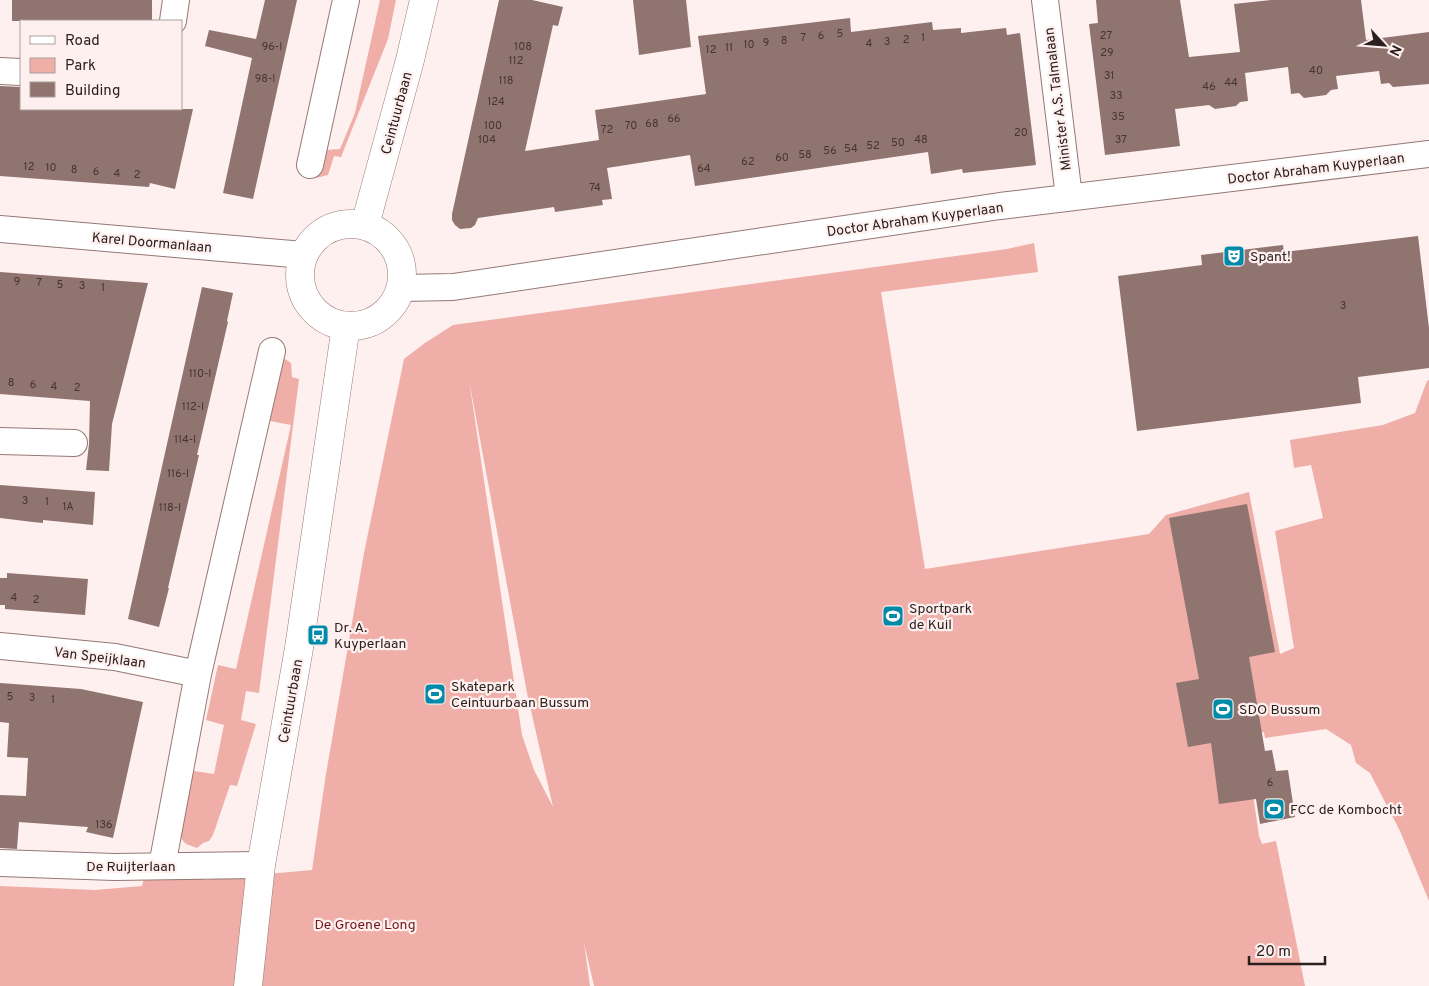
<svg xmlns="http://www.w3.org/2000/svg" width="1429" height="986" viewBox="0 0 1429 986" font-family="Overpass,sans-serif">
<rect width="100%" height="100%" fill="#fef0ef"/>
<!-- green -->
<path fill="#efaea7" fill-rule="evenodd" d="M 380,0 L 396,0 L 388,39 L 341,157 L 334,156 L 328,175 L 316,178 L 326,150 L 340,149 L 355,113 Z
M 1034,243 L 1038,272 L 881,292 L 925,569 L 1149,534 L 1166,515 L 1249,492 L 1280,654 L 1294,648 L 1275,531 L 1323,518 L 1311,465 L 1294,468 L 1290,440 L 1383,425 L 1415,413 L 1427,381 L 1429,380 L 1429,901 L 1400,831 L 1370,773 L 1356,763 L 1351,745 L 1326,729 L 1265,738 L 1264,732 L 1251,734 L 1247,753 L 1259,836 L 1262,844 L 1276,841 L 1305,986 L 594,986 L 584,943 L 590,986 L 0,986 L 0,886 L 95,890 L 142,886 L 144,878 L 200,877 L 204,880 L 312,870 L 325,780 L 364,553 L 404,359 L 425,343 L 453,325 L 1007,249 ZM 469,380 L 527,693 L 553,807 L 534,770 L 522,735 Z
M 279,355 L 291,363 L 292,377 L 299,379 L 259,693 L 246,691 L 241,720 L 256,724 L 237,786 L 230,785 L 213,835 L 209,841 L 203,843 L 197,848 L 186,844 L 174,831 L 194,771 L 214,774 L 224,725 L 206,720 L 218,665 L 236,669 L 291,425 L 265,420 Z"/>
<!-- building -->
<path fill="#907470" d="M 12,0 L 152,0 L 152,21 L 12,21 Z
M 265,0 L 297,0 L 253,199 L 223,193 L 252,58 L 205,46 L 209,30 L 256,39 Z
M 499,0 L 532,0 L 563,7 L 558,26 L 553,25 L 525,151 L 599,140 L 595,110 L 706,94 L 698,36 L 850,18 L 851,32 L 932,22 L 933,30 L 961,28 L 961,33 L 1006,28 L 1007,35 L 1020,33 L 1036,165 L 963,173 L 962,169 L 931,174 L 928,152 L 695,186 L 690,155 L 607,168 L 612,199 L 602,200 L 603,205 L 555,212 L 554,207 L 478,218 L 475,225 L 471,228 L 460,229 L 455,225 L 452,220 L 452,214 Z
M 633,0 L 686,0 L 691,47 L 639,55 Z
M 1096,0 L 1180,0 L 1189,57 L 1240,52 L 1234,4 L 1271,0 L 1361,0 L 1366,40 L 1429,32 L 1429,84 L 1393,87 L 1389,83 L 1381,84 L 1379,71 L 1336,76 L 1338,89 L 1331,90 L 1326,95 L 1304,98 L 1299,93 L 1291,94 L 1288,67 L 1245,73 L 1248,101 L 1240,102 L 1236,106 L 1215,109 L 1209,105 L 1175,109 L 1180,146 L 1105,155 L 1089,24 L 1098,23 Z
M 0,86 L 21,87 L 21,109 L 193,109 L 175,189 L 150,183 L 149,187 L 0,176 Z
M 1418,236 L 1429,328 L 1429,368 L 1358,377 L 1361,403 L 1137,431 L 1118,276 L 1202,265 L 1201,255 L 1283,245 L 1284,252 Z
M 0,272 L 148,283 L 112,424 L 109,471 L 86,470 L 89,444 L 90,401 L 0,394 Z
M 202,287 L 233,293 L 227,321 L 228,322 L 197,455 L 199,455 L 168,588 L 169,588 L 159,627 L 128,619 Z
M 0,485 L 95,492 L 93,525 L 43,520 L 43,523 L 33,522 L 0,518 Z
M 1247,504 L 1275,652 L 1249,657 L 1265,751 L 1272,750 L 1276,771 L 1288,770 L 1295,817 L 1260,824 L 1256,799 L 1219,804 L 1211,743 L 1188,747 L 1176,683 L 1199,679 L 1169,518 Z
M 7,573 L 88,579 L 85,615 L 5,609 L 5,605 L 0,605 L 0,578 L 7,578 Z
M 0,683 L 81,689 L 143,702 L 113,838 L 86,832 L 88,827 L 19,822 L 17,849 L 0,848 L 0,795 L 26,796 L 28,758 L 7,757 L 9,723 L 0,722 Z"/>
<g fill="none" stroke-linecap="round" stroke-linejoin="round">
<!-- street casing -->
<g stroke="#957875" stroke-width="28">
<path id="street" d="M 1045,0 L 1069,197
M 173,21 L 176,0
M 0,71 L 21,72
M 310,165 L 346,0
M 0,229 L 304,255
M 401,288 L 453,287 L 1000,206 L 1429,154
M 0,441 L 74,443
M 0,646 L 115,657 L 198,674
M 0,863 L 114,867 L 261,865
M 162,866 L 198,674 L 272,351"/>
</g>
<!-- primary casing -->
<g stroke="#957875" stroke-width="29">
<path id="primary" d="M300 275a51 51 0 1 1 102 0a51 51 0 1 1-102 0Z
M 365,225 L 410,60 L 424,0
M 248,986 L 261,865 L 299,648 L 346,326"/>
</g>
<!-- street -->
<use href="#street" stroke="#fff" stroke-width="26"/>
<!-- primary -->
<use href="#primary" stroke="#fff" stroke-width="28"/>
</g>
<!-- icons -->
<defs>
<g id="theatre-square" transform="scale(1.125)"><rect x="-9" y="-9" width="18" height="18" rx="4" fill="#008aa9" stroke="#fef0ef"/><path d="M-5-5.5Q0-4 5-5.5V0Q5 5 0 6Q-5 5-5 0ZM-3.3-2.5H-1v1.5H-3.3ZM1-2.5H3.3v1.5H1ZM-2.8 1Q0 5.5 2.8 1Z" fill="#fff"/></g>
<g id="stadium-square" transform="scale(1.125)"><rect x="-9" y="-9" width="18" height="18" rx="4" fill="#008aa9" stroke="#fef0ef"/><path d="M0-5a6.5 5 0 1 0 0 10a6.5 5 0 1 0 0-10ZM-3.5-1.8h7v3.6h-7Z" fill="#fff"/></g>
<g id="bus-square" transform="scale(1.125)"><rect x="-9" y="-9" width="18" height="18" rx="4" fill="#008aa9" stroke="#fef0ef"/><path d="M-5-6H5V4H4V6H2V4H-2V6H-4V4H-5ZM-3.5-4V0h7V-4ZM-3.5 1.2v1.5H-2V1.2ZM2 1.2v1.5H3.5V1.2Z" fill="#fff"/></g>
</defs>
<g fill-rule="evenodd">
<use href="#theatre-square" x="1234" y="256"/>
<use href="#stadium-square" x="893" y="616"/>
<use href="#bus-square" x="318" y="635"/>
<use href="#stadium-square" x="435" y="694"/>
<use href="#stadium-square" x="1223" y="709"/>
<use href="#stadium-square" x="1274" y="809"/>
</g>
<g text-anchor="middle" stroke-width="4.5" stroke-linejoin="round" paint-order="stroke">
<!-- number labels -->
<g font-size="11" fill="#453533">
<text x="840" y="37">5</text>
<text x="821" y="39">6</text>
<text x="1106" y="39">27</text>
<text x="803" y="41">7</text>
<text x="923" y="41">1</text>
<text x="906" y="43">2</text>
<text x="784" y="44">8</text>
<text x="887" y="45">3</text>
<text x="766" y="46">9</text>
<text x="869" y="47">4</text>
<text x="749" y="48">10</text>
<text x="272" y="50">96-I</text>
<text x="523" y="50">108</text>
<text x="729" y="51">11</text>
<text x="711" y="53">12</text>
<text x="1107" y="56">29</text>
<text x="516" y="64">112</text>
<text x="1316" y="74">40</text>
<text x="1109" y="79">31</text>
<text x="265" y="82">98-I</text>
<text x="506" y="84">118</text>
<text x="1231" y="86">44</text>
<text x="1209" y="90">46</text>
<text x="1116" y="99">33</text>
<text x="496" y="105">124</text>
<text x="1118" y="120">35</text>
<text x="674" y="122">66</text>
<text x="652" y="127">68</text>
<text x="493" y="129">100</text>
<text x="631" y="129">70</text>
<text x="607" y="133">72</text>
<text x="1021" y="136">20</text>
<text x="487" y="143">104</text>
<text x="921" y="143">48</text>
<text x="1121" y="143">37</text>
<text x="898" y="146">50</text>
<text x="873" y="149">52</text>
<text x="851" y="152">54</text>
<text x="830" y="154">56</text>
<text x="805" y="158">58</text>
<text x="782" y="161">60</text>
<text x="748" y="165">62</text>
<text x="29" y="170">12</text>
<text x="51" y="171">10</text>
<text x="704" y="172">64</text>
<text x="74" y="173">8</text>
<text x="96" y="175">6</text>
<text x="117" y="177">4</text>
<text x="137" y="178">2</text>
<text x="595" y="191">74</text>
<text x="17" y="285">9</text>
<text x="39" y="286">7</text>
<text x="60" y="288">5</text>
<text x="82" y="289">3</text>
<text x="103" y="291">1</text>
<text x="1343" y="309">3</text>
<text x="200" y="377">110-I</text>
<text x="11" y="386">8</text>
<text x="33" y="388">6</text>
<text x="54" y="390">4</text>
<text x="77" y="391">2</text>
<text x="193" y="410">112-I</text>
<text x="185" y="443">114-I</text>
<text x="178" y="477">116-I</text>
<text x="25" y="504">3</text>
<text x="47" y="505">1</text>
<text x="68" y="510">1A</text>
<text x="170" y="511">118-I</text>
<text x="14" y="601">4</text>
<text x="36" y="603">2</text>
<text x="10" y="700">5</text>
<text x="32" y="701">3</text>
<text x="53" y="703">1</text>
<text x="1270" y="786">6</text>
<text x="104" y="828">136</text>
</g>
<!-- street labels -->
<g font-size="14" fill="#2c201f" stroke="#fef0ef">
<text transform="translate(1057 99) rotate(-97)" y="5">Minister A.S. Talmalaan</text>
<text transform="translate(396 113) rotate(-75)" y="5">Ceintuurbaan</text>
<text transform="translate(1316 168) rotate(-7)" y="5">Doctor Abraham Kuyperlaan</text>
<text transform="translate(915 219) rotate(-8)" y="5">Doctor Abraham Kuyperlaan</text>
<text transform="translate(152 242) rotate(5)" y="5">Karel Doormanlaan</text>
<text transform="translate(100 657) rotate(7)" y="5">Van Speijklaan</text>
<text transform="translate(290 701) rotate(-80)" y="5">Ceintuurbaan</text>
<text x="131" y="871">De Ruijterlaan</text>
</g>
<!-- poi labels -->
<g font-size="14" fill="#2c201f" stroke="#fef0ef" text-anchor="start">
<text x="1250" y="261">Spant!</text>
<text x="909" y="613">Sportpark<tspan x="909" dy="16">de Kuil</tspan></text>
<text x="334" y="632">Dr. A.<tspan x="334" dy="16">Kuyperlaan</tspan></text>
<text x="451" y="691">Skatepark<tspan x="451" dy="16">Ceintuurbaan Bussum</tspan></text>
<text x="1239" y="714">SDO Bussum</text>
<text x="1290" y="814">FCC de Kombocht</text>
</g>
<!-- park labels -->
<g font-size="14" fill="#721415" stroke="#fef0ef">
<text x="365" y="929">De Groene Long</text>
</g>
</g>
<!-- legend -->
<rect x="20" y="20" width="162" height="90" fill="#fef0ef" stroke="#aa9d9c"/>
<rect x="30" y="36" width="25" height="8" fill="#ffffff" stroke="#aa9d9c"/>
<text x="65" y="45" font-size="15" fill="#2c201f">Road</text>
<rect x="30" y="58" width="25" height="15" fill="#efaea7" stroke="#aa9d9c"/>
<text x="65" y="70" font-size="15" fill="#2c201f">Park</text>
<rect x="30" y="82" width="25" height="15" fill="#907470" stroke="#aa9d9c"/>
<text x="65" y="95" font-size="15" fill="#2c201f">Building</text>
<!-- north arrow -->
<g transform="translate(1384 45) rotate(116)" stroke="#fef0ef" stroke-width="4" paint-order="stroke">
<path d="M0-4L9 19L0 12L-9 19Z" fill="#2c201f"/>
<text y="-8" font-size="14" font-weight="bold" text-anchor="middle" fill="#2c201f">N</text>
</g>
<!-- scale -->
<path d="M1249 956v8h76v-8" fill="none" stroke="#2c201f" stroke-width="2.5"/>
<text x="1256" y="956" font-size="15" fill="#2c201f" stroke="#fef0ef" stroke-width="4" paint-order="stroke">20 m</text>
</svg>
